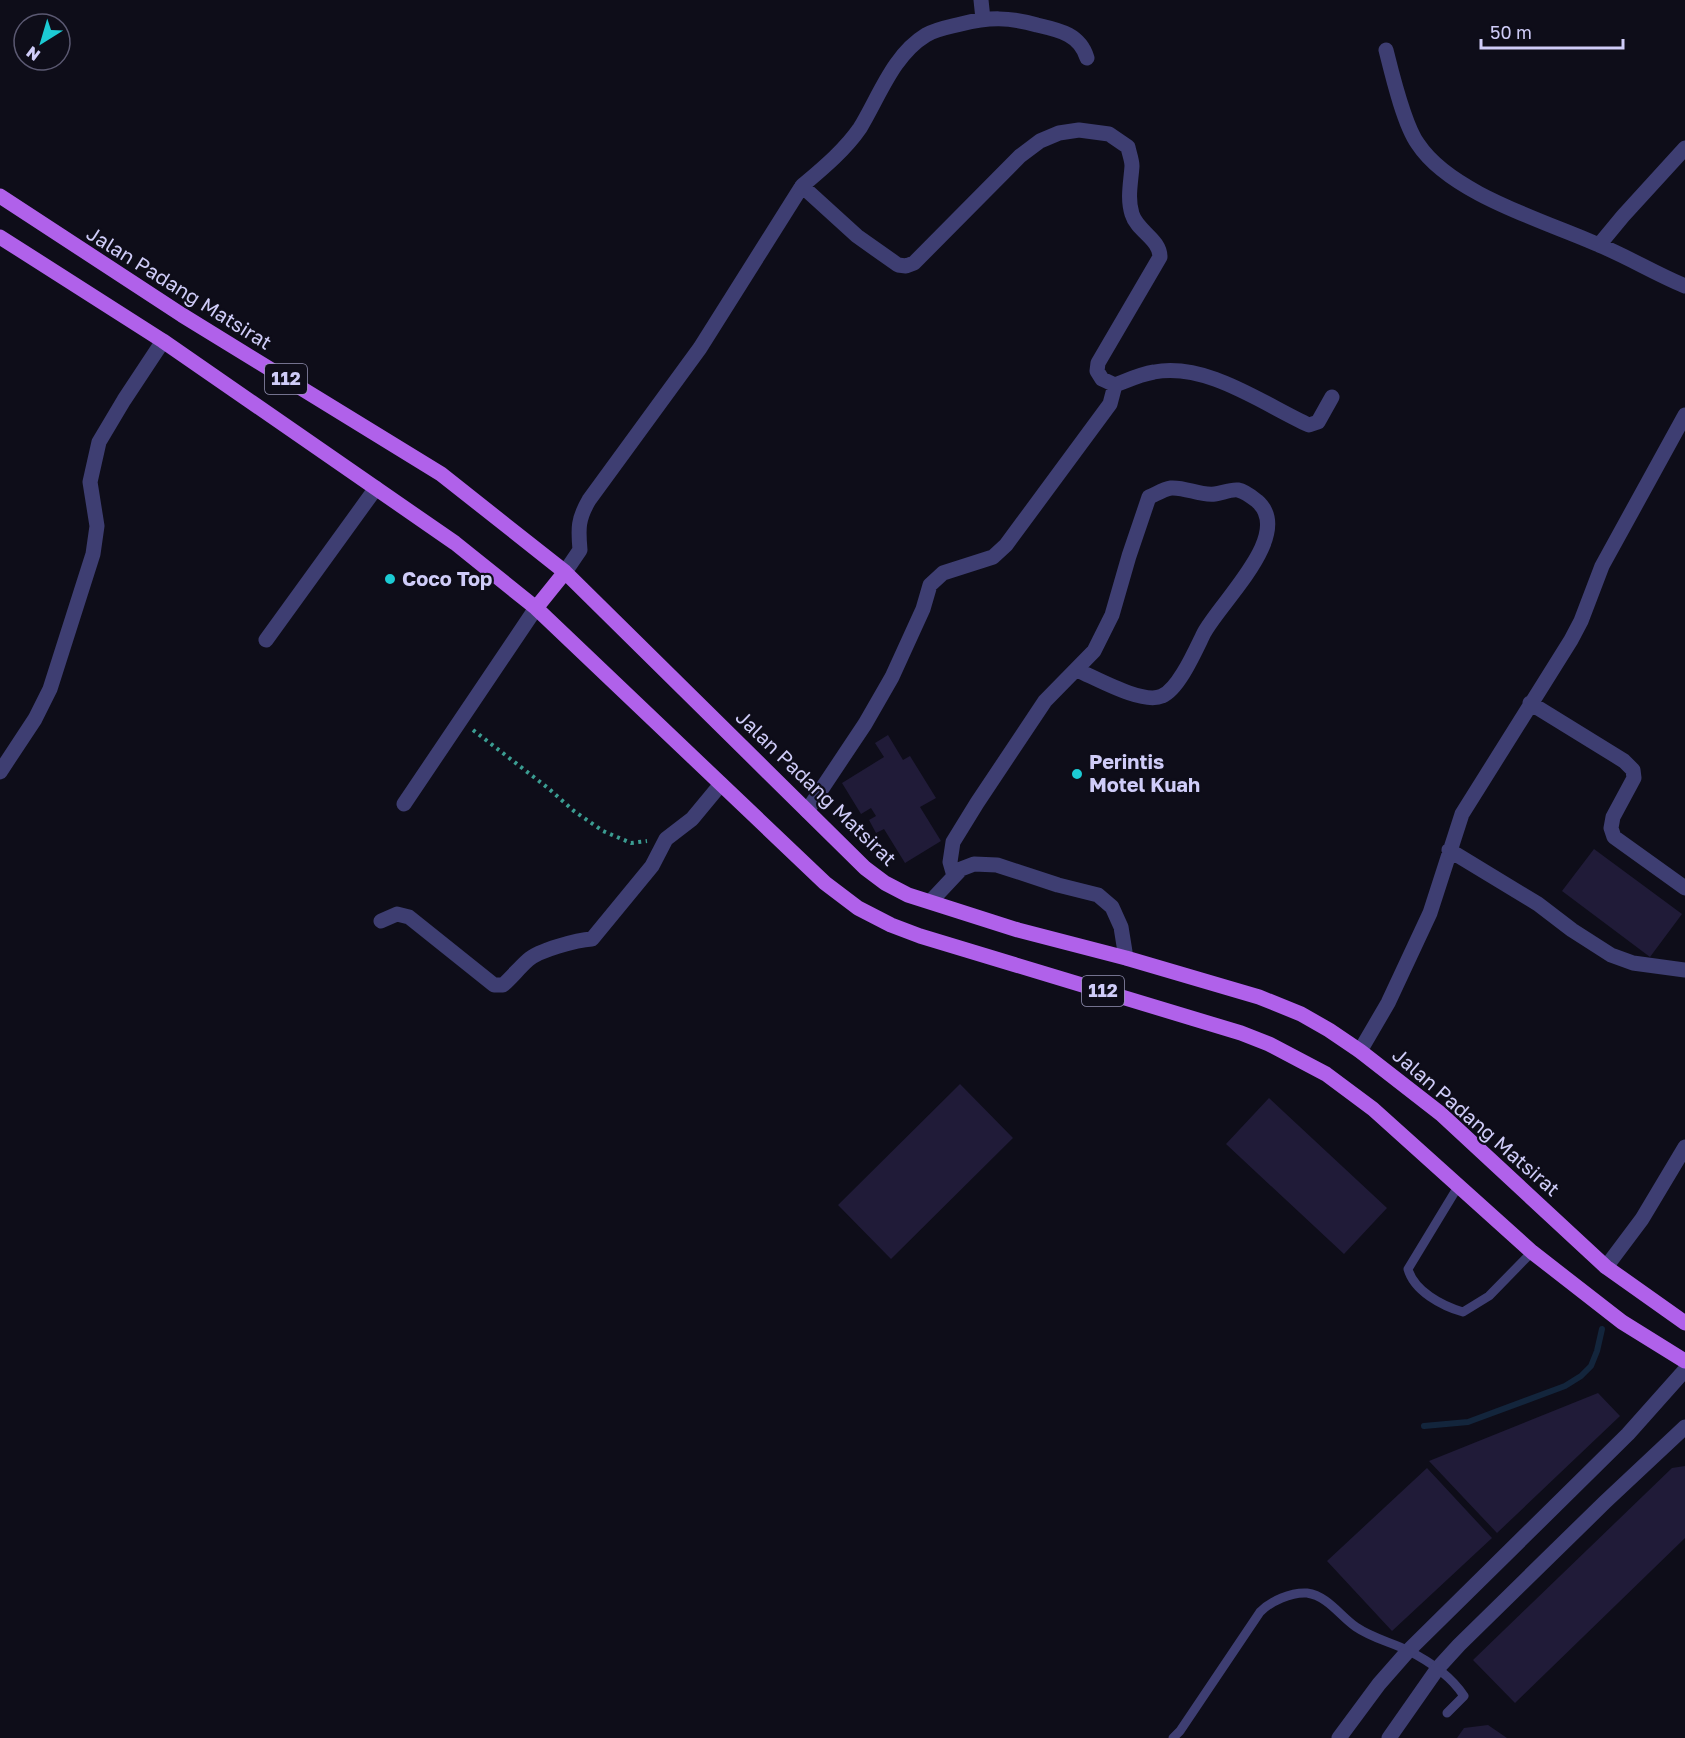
<svg xmlns="http://www.w3.org/2000/svg" width="1685" height="1738" viewBox="0 0 1685 1738" font-family="'Golos Text',sans-serif">
<rect width="100%" height="100%" fill="#0e0d19"/>
<g fill="none" stroke-linecap="round" stroke-linejoin="round">
<!-- stream -->
<path stroke="#13253c" stroke-width="6" d="M 1424,1426 L 1468,1422 L 1565,1386 L 1581,1376 L 1591,1366 L 1597,1351 L 1602,1329"/>
</g>
<!-- building -->
<path fill="#201b38" d="M 888,735 L 903,760 L 910,756 L 936,798 L 920,807 L 941,841 L 905,863 L 884,829 L 876,833 L 869,820 L 876,816 L 871,808 L 861,814 L 842,783 L 884,757 L 875,743 Z
M 1594,849 L 1682,914 L 1650,957 L 1562,891 Z
M 960,1084 L 1013,1138 L 891,1259 L 838,1205 Z
M 1269,1098 L 1387,1208 L 1344,1254 L 1226,1144 Z
M 1598,1393 L 1620,1416 L 1497,1533 L 1429,1461 Z
M 1685,1466 L 1685,1538 L 1515,1703 L 1473,1660 L 1672,1468 Z
M 1427,1468 L 1492,1538 L 1392,1631 L 1327,1561 Z
M 1488,1725 L 1507,1738 L 1457,1738 L 1464,1728 Z"/>
<g fill="none" stroke-linecap="round" stroke-linejoin="round">
<!-- path -->
<path stroke="#3b9d92" stroke-width="4" stroke-dasharray="3 4.5" stroke-linecap="butt" d="M 473,730 L 548,788 L 574,811 L 603,831 L 631,843 L 647,841"/>
<!-- lane -->
<path stroke="#3e3e72" stroke-width="9" d="M 1459,1185 L 1408,1269 C 1414,1291 1442,1306 1463,1312 L 1489,1296 L 1532,1252
M 1173,1738 L 1180,1731 L 1260,1612 C 1271,1601 1291,1592 1307,1593 C 1328,1596 1340,1616 1356,1627 C 1372,1638 1390,1642 1407,1650 C 1429,1661 1451,1676 1464,1696 L 1447,1713"/>
<!-- street -->
<path stroke="#3e3e72" stroke-width="15" d="M 981,0 L 983,19
M 1386,50 C 1392,74 1404,125 1418,144 C 1451,194 1545,221 1599,245 C 1628,257 1656,274 1685,286
M 802,186 C 822,169 845,150 860,128 C 879,97 893,55 926,35 C 936,29 949,27 961,24 C 989,17 1009,17 1037,25 C 1059,30 1080,34 1087,58
M 1599,245 L 1623,216 L 1685,148
M 1115,385 C 1128,380 1141,374 1154,372 C 1207,362 1263,404 1309,425 L 1318,422 L 1332,397
M 565,572 L 580,550 C 578,528 578,519 589,500 L 700,348 L 802,186 L 857,236 L 898,265 L 906,266 L 914,263 L 1020,156 L 1040,141 L 1059,133 L 1079,130 L 1109,134 L 1128,147 C 1129,153 1132,160 1132,166 C 1131,182 1127,198 1132,214 C 1137,231 1160,239 1160,257 L 1098,363 L 1097,371 L 1102,379 L 1115,385 L 1110,404 L 1006,545 L 993,557 L 943,573 L 930,585 L 923,609 L 892,677 L 865,724 L 807,811
M 266,640 L 376,488
M 1530,703 L 1624,761 L 1633,770 L 1634,778 L 1613,817 L 1611,828 L 1614,837 L 1685,888
M 0,772 L 35,719 L 50,689 L 93,554 L 97,526 L 90,482 L 99,442 L 124,400 L 163,341
M 404,804 L 536,608
M 1449,850 L 1538,904 L 1572,930 L 1611,955 L 1633,963 L 1685,970
M 954,876 L 950,862 L 953,842 L 977,803 L 1045,701 L 1094,651 L 1112,615 L 1129,556 L 1149,497 C 1156,494 1164,489 1171,488 C 1186,487 1200,496 1215,494 C 1222,493 1231,489 1238,490 C 1244,491 1252,497 1257,501 C 1295,534 1221,601 1204,633 C 1196,649 1179,689 1162,696 C 1143,705 1096,678 1077,670
M 931,901 L 961,869 L 974,864 L 997,865 L 1058,885 L 1098,895 L 1112,907 L 1121,927 L 1126,958
M 381,921 L 397,914 L 409,917 L 494,985 L 503,985 C 512,977 519,968 528,960 C 539,950 577,940 592,939 L 652,866 L 666,839 L 692,819 L 721,784
M 1360,1051 L 1388,1003 L 1430,913 L 1462,814 L 1571,640 L 1581,621 L 1602,566 L 1685,415
M 1606,1267 L 1642,1219 L 1685,1147
M 1339,1738 L 1379,1684 L 1408,1651 L 1628,1434 L 1685,1370
M 1389,1738 L 1438,1668 L 1459,1645 L 1605,1502 L 1685,1427"/>
<!-- primary -->
<path stroke="#b061ea" stroke-width="15" d="M 0,196 L 182,315 L 441,474 L 565,572 L 865,868 L 885,883 L 908,895 L 1018,930 L 1126,958 L 1259,997 L 1301,1014 L 1329,1030 L 1360,1051 L 1441,1114 L 1606,1267 L 1685,1323
M 0,237 L 163,341 L 455,543 L 536,608 L 825,883 L 858,908 L 891,925 L 920,936 L 1241,1033 L 1269,1044 L 1326,1074 L 1373,1109 L 1532,1252 L 1622,1322 L 1685,1361
M 536,608 L 565,572"/>
</g>
<!-- markers -->
<g fill="#1ccbd4" stroke="#0e0d19" stroke-width="2">
<circle cx="390" cy="579" r="6"/>
<circle cx="1077" cy="774" r="6"/>
</g>
<g text-anchor="middle" stroke-width="4.5" stroke-linejoin="round" paint-order="stroke">
<!-- shield labels -->
<g fill="#0e0d19" stroke="#9593b5" stroke-width="1.5">
<rect x="265" y="364" width="42" height="30" rx="4.5"/>
<rect x="1082" y="976" width="42" height="30" rx="4.5"/>
</g>
<g font-size="18" font-weight="bold" fill="#cfccf8">
<text x="286" y="385">112</text>
<text x="1103" y="997">112</text>
</g>
<!-- street labels -->
<g font-size="20" fill="#cfccf8" stroke="#0e0d19">
<text transform="translate(179 288) rotate(32)" y="7">Jalan Padang Matsirat</text>
<text transform="translate(816 788) rotate(44)" y="7">Jalan Padang Matsirat</text>
<text transform="translate(1476 1122) rotate(41)" y="7">Jalan Padang Matsirat</text>
</g>
<!-- poi labels -->
<g font-size="20" font-weight="bold" fill="#cfccf8" stroke="#0e0d19" text-anchor="start">
<text x="402" y="586">Coco Top</text>
<text x="1089" y="769">Perintis<tspan x="1089" dy="23">Motel Kuah</tspan></text>
</g>
</g>
<!-- north arrow -->
<g transform="translate(42 42) rotate(217)"><circle r="28" fill="#0e0d19" stroke="#5b5972" stroke-width="1.5"/>
<path d="M0-4.5L10 22L0 15L-10 22Z" fill="#1ccbd4"/>
<text y="-9" font-size="16" font-weight="bold" text-anchor="middle" fill="#cfccf8">N</text>
</g>
<!-- scale -->
<path d="M1481 39v9h142v-9" fill="none" stroke="#cfccf8" stroke-width="3"/>
<text x="1490" y="39" font-size="18" fill="#cfccf8" stroke="#0e0d19" stroke-width="4.5" paint-order="stroke">50 m</text>
</svg>
